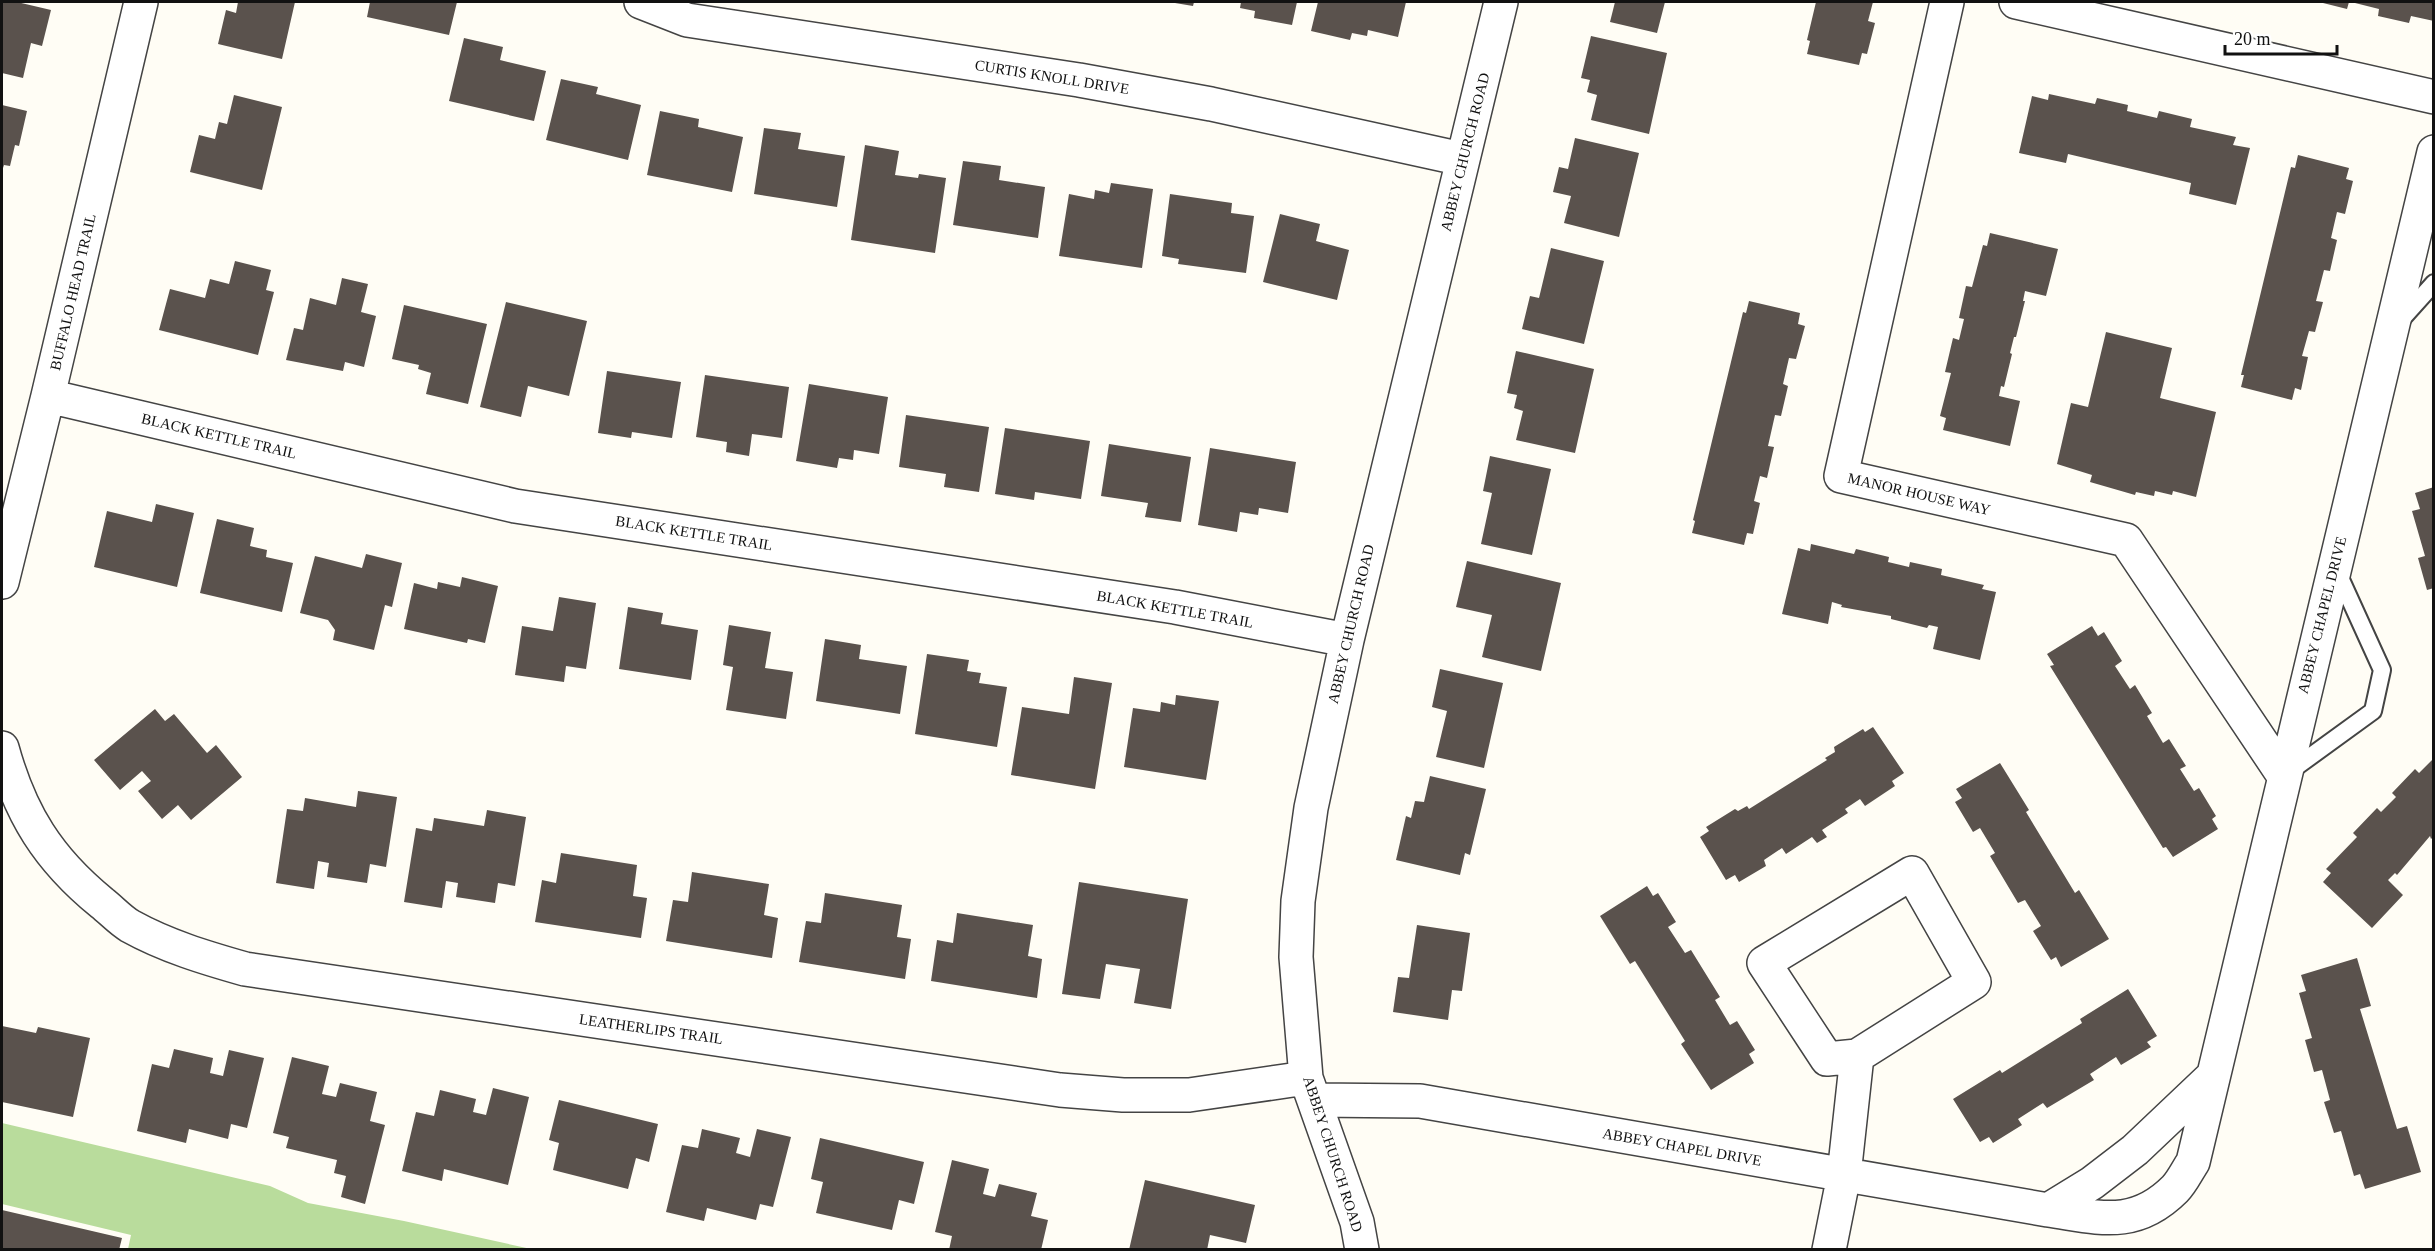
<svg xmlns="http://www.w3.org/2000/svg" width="2435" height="1251" viewBox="0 0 2435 1251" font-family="'Times New Roman',serif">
<rect width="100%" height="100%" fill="#fffdf5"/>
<!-- forest -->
<path fill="#b9dc9c" d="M 2,1123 L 270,1186 L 308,1203 L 404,1221 L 531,1249 L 128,1249 L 131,1235 L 2,1204 Z"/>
<!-- building -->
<path fill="#5a524d" d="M 2,2 L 17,2 L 51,10 L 42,46 L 31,43 L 23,78 L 2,73 Z
M 238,2 L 295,2 L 282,59 L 218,44 L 226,10 L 236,13 Z
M 370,2 L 457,2 L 449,35 L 367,17 Z
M 1169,2 L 1194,2 L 1193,6 Z
M 1241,2 L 1297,2 L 1292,25 L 1254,18 L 1255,11 L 1240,8 Z
M 1318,2 L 1406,2 L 1398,37 L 1368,30 L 1367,36 L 1352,33 L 1350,40 L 1311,31 Z
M 1615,2 L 1665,2 L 1657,33 L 1610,22 Z
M 1816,2 L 1873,2 L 1868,21 L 1875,23 L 1867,54 L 1862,53 L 1859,65 L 1807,54 L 1810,41 L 1807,40 Z
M 2319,2 L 2349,2 L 2347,9 Z
M 2351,2 L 2434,2 L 2434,21 L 2411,16 L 2409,23 L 2378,16 L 2379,9 Z
M 1591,36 L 1667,53 L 1649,134 L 1591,120 L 1597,95 L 1587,92 L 1590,80 L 1581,78 Z
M 464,38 L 503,47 L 500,60 L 546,71 L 534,121 L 449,101 Z
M 561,79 L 598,87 L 596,94 L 641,105 L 628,160 L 546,140 Z
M 2049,94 L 2095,104 L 2097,98 L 2128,105 L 2127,111 L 2157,118 L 2159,111 L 2192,119 L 2190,127 L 2236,137 L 2233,145 L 2250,148 L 2236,205 L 2189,194 L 2191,183 L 2068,154 L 2066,163 L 2019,153 L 2032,96 L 2048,100 Z
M 234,95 L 282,107 L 262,190 L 190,172 L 199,135 L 215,139 L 219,122 L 227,124 Z
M 2,105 L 27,111 L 19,146 L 15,145 L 10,166 L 4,165 L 2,171 Z
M 660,111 L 699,119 L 698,127 L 743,137 L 732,192 L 647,175 Z
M 764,128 L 801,133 L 798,149 L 845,156 L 837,207 L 754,194 Z
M 1575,138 L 1639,153 L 1619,237 L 1564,223 L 1571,196 L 1553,192 L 1559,167 L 1568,169 Z
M 865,145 L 899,151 L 895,175 L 918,178 L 919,174 L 946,178 L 935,253 L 851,240 Z
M 2298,155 L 2349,168 L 2346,179 L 2353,181 L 2345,214 L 2337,212 L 2331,238 L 2337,240 L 2330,271 L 2324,270 L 2316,301 L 2323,302 L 2315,332 L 2309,331 L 2302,356 L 2308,357 L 2301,390 L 2295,388 L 2292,400 L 2241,387 L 2244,375 L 2241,375 L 2291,167 L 2295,168 Z
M 963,161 L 1001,166 L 999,180 L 1045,187 L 1038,238 L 953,225 Z
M 1111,183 L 1153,189 L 1142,268 L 1059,256 L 1069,194 L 1094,199 L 1095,190 L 1109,193 Z
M 1170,194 L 1232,203 L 1231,213 L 1254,216 L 1246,273 L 1178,264 L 1179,259 L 1162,256 Z
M 1280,214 L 1320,224 L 1316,241 L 1349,250 L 1337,300 L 1263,282 Z
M 1990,233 L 2058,249 L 2046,296 L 2025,291 L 2023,301 L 2025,301 L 2016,337 L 2014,337 L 2010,353 L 2012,354 L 2004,387 L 2001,386 L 1999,396 L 2020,401 L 2010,446 L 1943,430 L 1946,418 L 1940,416 L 1951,373 L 1945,372 L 1953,338 L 1959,340 L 1964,319 L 1959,318 L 1966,286 L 1972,287 L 1983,245 L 1987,246 Z
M 1551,248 L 1604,261 L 1584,344 L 1522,329 L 1530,296 L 1539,298 Z
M 235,261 L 271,270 L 266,290 L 274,292 L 258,355 L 159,330 L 170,289 L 205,298 L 210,279 L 229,284 Z
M 342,278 L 368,284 L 361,312 L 376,316 L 364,367 L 345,362 L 343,371 L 286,360 L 294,328 L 303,330 L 310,298 L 336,305 Z
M 1749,301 L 1800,313 L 1798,324 L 1805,326 L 1796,359 L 1789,358 L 1783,384 L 1788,386 L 1781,416 L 1775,415 L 1768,446 L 1774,447 L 1767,478 L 1760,476 L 1754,501 L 1760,503 L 1753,534 L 1747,533 L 1744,545 L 1692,533 L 1695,521 L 1693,520 L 1743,312 L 1746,313 Z
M 506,302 L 587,321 L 569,396 L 528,386 L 521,417 L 480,407 Z
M 404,305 L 487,324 L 468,404 L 426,394 L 431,373 L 418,369 L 419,365 L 392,359 Z
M 2106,332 L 2172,348 L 2160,398 L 2216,412 L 2196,497 L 2173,491 L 2172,495 L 2155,491 L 2154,496 L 2136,492 L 2135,495 L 2090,482 L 2092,475 L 2057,464 L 2071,403 L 2088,407 Z
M 1516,351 L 1594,369 L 1575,453 L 1516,440 L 1523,411 L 1514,408 L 1517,395 L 1507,393 Z
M 607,371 L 681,382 L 672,438 L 632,432 L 631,438 L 598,433 Z
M 705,375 L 789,387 L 782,438 L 752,434 L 749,456 L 726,452 L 727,442 L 696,437 Z
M 809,384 L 888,397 L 879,454 L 854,450 L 853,460 L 839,458 L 837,468 L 796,461 Z
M 906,415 L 989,427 L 979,492 L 944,487 L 946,474 L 899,467 Z
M 1005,428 L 1090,441 L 1081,499 L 1035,492 L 1034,500 L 995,494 Z
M 1109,444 L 1191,457 L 1181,522 L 1145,517 L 1148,503 L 1101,496 Z
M 1210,448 L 1296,462 L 1288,513 L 1259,508 L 1258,515 L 1240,512 L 1237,532 L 1198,525 Z
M 1490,456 L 1551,469 L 1532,555 L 1481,544 L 1492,493 L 1483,491 Z
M 2434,487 L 2434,588 L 2427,590 L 2418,558 L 2425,556 L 2412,511 L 2420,509 L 2415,493 Z
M 156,504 L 194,513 L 177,587 L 94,567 L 107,511 L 152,522 Z
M 217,519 L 254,528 L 250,546 L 267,550 L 266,557 L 293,563 L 282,612 L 200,593 Z
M 1811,544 L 1854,554 L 1856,549 L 1889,557 L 1888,562 L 1909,567 L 1910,562 L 1942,569 L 1941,575 L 1984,585 L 1982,589 L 1996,592 L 1980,660 L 1933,649 L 1938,627 L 1929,625 L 1927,628 L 1891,619 L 1891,616 L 1841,607 L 1842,605 L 1832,602 L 1828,624 L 1782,614 L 1798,548 L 1810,551 Z
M 366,554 L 402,563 L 392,607 L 385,605 L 374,650 L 333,640 L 335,630 L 328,620 L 300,613 L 315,556 L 362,568 Z
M 1467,561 L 1561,583 L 1541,671 L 1482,657 L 1492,615 L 1456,607 Z
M 462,577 L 498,586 L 485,643 L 468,639 L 467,643 L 404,629 L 414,583 L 437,589 L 438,582 L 460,587 Z
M 559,597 L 596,603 L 586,669 L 566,666 L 564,682 L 515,675 L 522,626 L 553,631 Z
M 628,607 L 663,613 L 661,624 L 698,630 L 691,680 L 619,669 Z
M 729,625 L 771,632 L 765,668 L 793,672 L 786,719 L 726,710 L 733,667 L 723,665 Z
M 2092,626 L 2098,636 L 2104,632 L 2122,661 L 2115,666 L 2130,689 L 2135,685 L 2152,713 L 2147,716 L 2163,743 L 2169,739 L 2186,766 L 2180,769 L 2194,791 L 2199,788 L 2216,816 L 2212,819 L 2218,829 L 2173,857 L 2166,847 L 2163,848 L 2050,666 L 2054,665 L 2047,654 Z
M 825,639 L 861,645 L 859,659 L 907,666 L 900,714 L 816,701 Z
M 927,654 L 969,660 L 967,671 L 981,673 L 979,683 L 1007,687 L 997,747 L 915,734 Z
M 1440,669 L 1503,683 L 1484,768 L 1436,757 L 1447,711 L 1432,707 Z
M 1074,677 L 1112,683 L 1095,789 L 1011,775 L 1022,707 L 1069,714 Z
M 1176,695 L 1219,701 L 1206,780 L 1124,767 L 1133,708 L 1160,712 L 1161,702 L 1175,705 Z
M 155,709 L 165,721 L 174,714 L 207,753 L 216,745 L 242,777 L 191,820 L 178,805 L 162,819 L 138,791 L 151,781 L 142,771 L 120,790 L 94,760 Z
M 1873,727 L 1904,773 L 1892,781 L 1895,786 L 1865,806 L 1860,799 L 1845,809 L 1848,813 L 1822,830 L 1827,837 L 1817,843 L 1812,837 L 1786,854 L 1782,848 L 1764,860 L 1766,866 L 1739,882 L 1735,875 L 1726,880 L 1700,837 L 1709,831 L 1706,827 L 1735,809 L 1738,811 L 1747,806 L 1749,809 L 1827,760 L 1825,758 L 1835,752 L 1834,747 L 1863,729 L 1865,732 Z
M 2434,758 L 2434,836 L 2431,839 L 2430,836 L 2397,875 L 2395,873 L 2388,880 L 2403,895 L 2372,928 L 2323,882 L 2331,873 L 2326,869 L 2357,837 L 2353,833 L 2377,808 L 2381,812 L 2396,797 L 2392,793 L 2415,769 L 2419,773 Z
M 2000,763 L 2029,810 L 2026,812 L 2075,893 L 2079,890 L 2109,939 L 2061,967 L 2056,957 L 2051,960 L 2033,931 L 2041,926 L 2025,900 L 2018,903 L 1990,856 L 1995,853 L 1980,828 L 1973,832 L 1955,802 L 1962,798 L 1956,789 Z
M 1430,776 L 1486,789 L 1470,855 L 1465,853 L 1460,875 L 1396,860 L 1406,816 L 1411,818 L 1415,801 L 1424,802 Z
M 358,791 L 397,797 L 386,867 L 370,864 L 367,883 L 327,877 L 329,863 L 318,861 L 314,889 L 276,883 L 287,809 L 303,811 L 305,798 L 356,807 Z
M 487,810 L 526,817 L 515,886 L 498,883 L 495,903 L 456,897 L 458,883 L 446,881 L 442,908 L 404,902 L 416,828 L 432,831 L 434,818 L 484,826 Z
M 561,853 L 637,865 L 633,896 L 647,898 L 641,938 L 535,922 L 542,880 L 556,883 Z
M 692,872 L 769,884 L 764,915 L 778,918 L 772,958 L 666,941 L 673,900 L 688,902 Z
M 1079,882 L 1188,899 L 1171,1009 L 1134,1003 L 1140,969 L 1106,964 L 1100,999 L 1062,994 Z
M 1647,886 L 1653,896 L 1658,893 L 1676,922 L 1668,927 L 1685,953 L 1691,950 L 1720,997 L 1715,1000 L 1730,1025 L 1737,1021 L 1755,1050 L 1749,1054 L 1754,1063 L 1711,1090 L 1681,1044 L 1685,1041 L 1635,961 L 1630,964 L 1600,916 Z
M 825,893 L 902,905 L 897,937 L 911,939 L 905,979 L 799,962 L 806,921 L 821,923 Z
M 957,913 L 1033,925 L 1028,956 L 1042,959 L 1037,998 L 931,981 L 937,940 L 953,943 Z
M 1417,925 L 1470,933 L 1462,991 L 1452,990 L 1448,1020 L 1393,1012 L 1398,977 L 1409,978 Z
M 2357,958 L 2371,1006 L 2360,1009 L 2397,1129 L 2407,1126 L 2421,1172 L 2365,1189 L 2360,1174 L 2354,1176 L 2341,1131 L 2334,1133 L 2324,1102 L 2330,1100 L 2322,1070 L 2314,1072 L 2305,1040 L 2312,1038 L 2299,993 L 2306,991 L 2301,975 Z
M 2128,989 L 2157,1036 L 2147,1042 L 2151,1047 L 2121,1065 L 2116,1057 L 2090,1074 L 2094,1080 L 2047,1108 L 2043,1103 L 2018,1119 L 2022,1125 L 1993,1143 L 1989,1137 L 1980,1142 L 1953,1099 L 2000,1070 L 2002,1073 L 2082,1023 L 2080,1019 Z
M 2,1026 L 36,1033 L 38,1027 L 90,1038 L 73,1117 L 2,1102 Z
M 174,1049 L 213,1058 L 210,1073 L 223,1076 L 229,1050 L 264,1058 L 247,1128 L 231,1124 L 228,1139 L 189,1129 L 186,1143 L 137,1131 L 152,1064 L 169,1068 Z
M 292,1057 L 329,1066 L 322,1094 L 336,1097 L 340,1083 L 377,1092 L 370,1121 L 385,1125 L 365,1204 L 341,1197 L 346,1176 L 334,1173 L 337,1160 L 286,1148 L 289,1137 L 273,1133 Z
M 493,1088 L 529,1097 L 508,1185 L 444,1169 L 442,1181 L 402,1171 L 416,1112 L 434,1116 L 440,1090 L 476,1099 L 473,1112 L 486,1115 Z
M 559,1100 L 658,1124 L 649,1162 L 636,1158 L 628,1189 L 553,1170 L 559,1143 L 549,1140 Z
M 702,1129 L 740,1138 L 736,1153 L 750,1157 L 757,1129 L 791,1137 L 773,1207 L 760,1204 L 756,1220 L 707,1208 L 704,1221 L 666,1212 L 682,1145 L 698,1148 Z
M 820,1138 L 924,1162 L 914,1204 L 899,1200 L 892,1230 L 816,1213 L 823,1182 L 811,1179 Z
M 952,1160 L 989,1169 L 983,1194 L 995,1197 L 999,1184 L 1037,1193 L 1031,1216 L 1048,1220 L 1041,1250 L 949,1250 L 952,1236 L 935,1232 Z
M 1145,1180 L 1255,1205 L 1246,1243 L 1210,1235 L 1207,1250 L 1129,1250 Z
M 2,1210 L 122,1238 L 119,1250 L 2,1250 Z"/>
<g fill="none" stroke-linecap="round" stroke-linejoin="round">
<!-- service casing -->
<g stroke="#444" stroke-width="20">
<path id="service" d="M 2400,321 L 2434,283
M 2289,772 L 2373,711 L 2382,670 L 2337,571"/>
</g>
<!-- minor casing -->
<g stroke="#444" stroke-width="36">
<path id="minor" d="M 641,2 L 687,20 L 1079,80 L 1211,104 L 1462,159
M 1947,2 L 1841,476 L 2126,540 L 2284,776
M 2016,2 L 2434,97
M 48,396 L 515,506 L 1175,607 L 1347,640
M 2,582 L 48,396 L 141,2
M 2,748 C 20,814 48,859 102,903 C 111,910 120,920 130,926 C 166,946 206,958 245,969 L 1060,1090 L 1123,1095 L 1189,1095 L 1306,1078
M 1912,873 L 1974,982 L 1857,1056 L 1827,1059 L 1764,963 Z
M 1314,1100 L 1420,1101 L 2048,1210 C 2098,1217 2134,1230 2175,1189 C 2182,1182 2187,1171 2193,1162 L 2434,152
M 2048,1210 L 2092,1183 L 2135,1150 L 2212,1077
M 1362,1250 L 1357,1222 L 1306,1078 L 1296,957 L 1298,901 L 1311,808 L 1347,640 L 1501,2
M 1829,1250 L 1844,1175 L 1857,1056"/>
</g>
<!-- service -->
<use href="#service" stroke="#fff" stroke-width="16"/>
<!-- minor -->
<use href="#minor" stroke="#fff" stroke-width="33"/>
</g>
<g text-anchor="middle" stroke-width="6" stroke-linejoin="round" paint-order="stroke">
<!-- street labels -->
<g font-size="15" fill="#111" stroke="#fff">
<text transform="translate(1052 77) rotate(9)" y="5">CURTIS KNOLL DRIVE</text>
<text transform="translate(1465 152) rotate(-76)" y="5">ABBEY CHURCH ROAD</text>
<text transform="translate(73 292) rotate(-77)" y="5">BUFFALO HEAD TRAIL</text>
<text transform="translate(219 436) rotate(13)" y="5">BLACK KETTLE TRAIL</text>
<text transform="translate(1919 494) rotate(13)" y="5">MANOR HOUSE WAY</text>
<text transform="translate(694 533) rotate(9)" y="5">BLACK KETTLE TRAIL</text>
<text transform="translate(1175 609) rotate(10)" y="5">BLACK KETTLE TRAIL</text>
<text transform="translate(2322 615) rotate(-76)" y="5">ABBEY CHAPEL DRIVE</text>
<text transform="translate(1351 624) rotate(-77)" y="5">ABBEY CHURCH ROAD</text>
<text transform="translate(651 1029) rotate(8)" y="5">LEATHERLIPS TRAIL</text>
<text transform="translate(1682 1147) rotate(10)" y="5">ABBEY CHAPEL DRIVE</text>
<text transform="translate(1333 1154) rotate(72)" y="5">ABBEY CHURCH ROAD</text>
</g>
</g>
<!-- border -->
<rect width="2435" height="1251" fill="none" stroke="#111111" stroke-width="6"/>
<!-- scale -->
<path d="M2225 45v9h112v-9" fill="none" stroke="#111111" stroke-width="3"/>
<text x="2234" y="45" font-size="18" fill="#111111" stroke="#ffffff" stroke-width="4.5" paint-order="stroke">20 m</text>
</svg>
